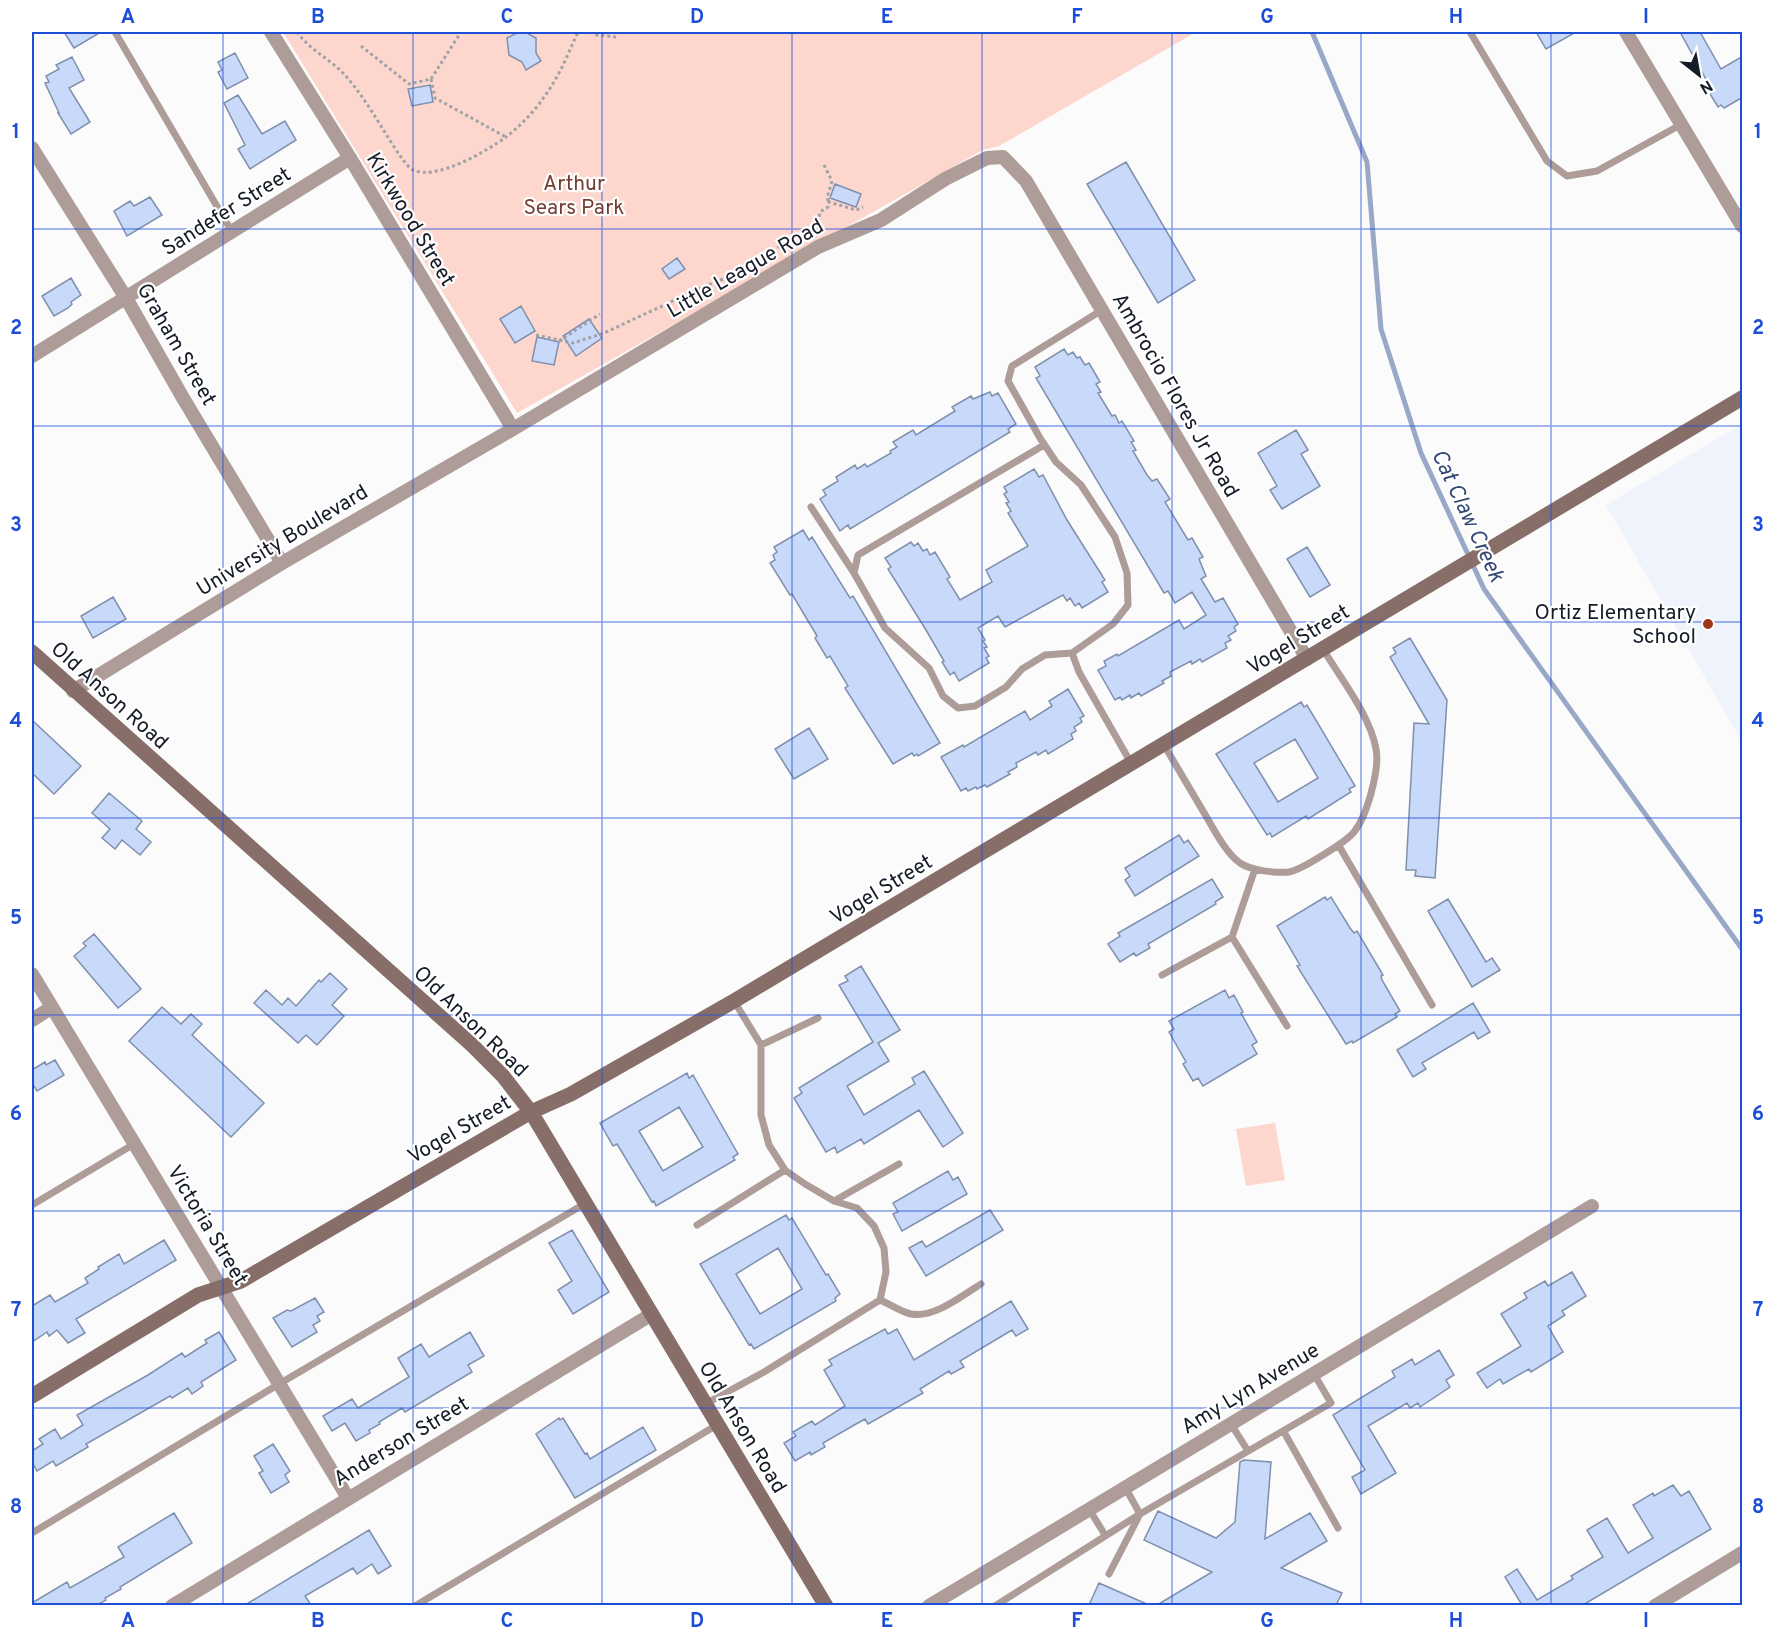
<svg xmlns="http://www.w3.org/2000/svg" width="1774" height="1637" viewBox="0 0 1774 1637" font-family="Overpass,sans-serif">
<rect width="100%" height="100%" fill="#fbfbfb"/>
<!-- built -->
<path fill="#eff3fb" d="M 1742,424 L 1742,742 L 1606,505 Z"/>
<!-- green -->
<path fill="#fdd7cd" d="M 283,32 L 1196,32 L 999,146 L 983,150 L 517,413 Z
M 1275,1123 L 1285,1180 L 1246,1186 L 1236,1129 Z"/>
<g fill="none" stroke-linecap="round" stroke-linejoin="round">
<!-- stream -->
<path stroke="#98a8c6" stroke-width="5" d="M 1312,32 L 1367,162 L 1381,329 L 1421,453 L 1484,589 L 1742,949"/>
</g>
<!-- building -->
<path fill="#c8d9f9" stroke="#7f8fae" stroke-width="1.5" fill-rule="evenodd" d="M 64,32 L 101,32 L 74,48 Z
M 519,32 L 525,32 L 536,38 L 536,53 L 541,61 L 526,70 L 522,62 L 509,55 L 507,38 Z
M 1536,32 L 1576,32 L 1546,49 Z
M 1680,32 L 1700,32 L 1721,69 L 1743,56 L 1743,97 L 1724,108 L 1721,105 L 1718,107 L 1710,94 L 1713,92 Z
M 235,53 L 248,78 L 227,89 L 218,72 L 222,70 L 218,62 Z
M 72,57 L 84,80 L 69,88 L 90,122 L 71,134 L 58,113 L 59,113 L 45,83 L 49,82 L 46,76 L 59,69 L 56,65 Z
M 430,85 L 433,102 L 412,106 L 408,89 Z
M 238,95 L 262,134 L 285,121 L 296,140 L 250,169 L 238,149 L 245,145 L 224,103 Z
M 1126,162 L 1195,280 L 1158,303 L 1087,184 Z
M 835,184 L 861,194 L 856,207 L 830,198 Z
M 150,197 L 162,215 L 127,236 L 114,211 L 130,201 L 134,206 Z
M 677,258 L 685,269 L 669,279 L 662,269 Z
M 71,278 L 81,295 L 71,302 L 72,304 L 68,308 L 54,316 L 42,296 Z
M 521,306 L 535,331 L 515,343 L 500,319 Z
M 589,319 L 602,338 L 576,356 L 563,336 Z
M 537,337 L 559,342 L 554,365 L 532,361 Z
M 1064,349 L 1068,355 L 1073,352 L 1077,358 L 1080,357 L 1085,365 L 1089,363 L 1100,382 L 1096,384 L 1101,392 L 1098,393 L 1112,416 L 1115,415 L 1119,423 L 1122,421 L 1134,441 L 1131,442 L 1136,450 L 1133,451 L 1147,475 L 1152,481 L 1157,479 L 1170,499 L 1165,502 L 1188,540 L 1192,538 L 1203,557 L 1199,559 L 1206,576 L 1201,579 L 1215,602 L 1223,598 L 1238,624 L 1234,627 L 1236,631 L 1228,636 L 1231,640 L 1225,643 L 1227,648 L 1202,662 L 1200,659 L 1192,664 L 1191,661 L 1170,672 L 1171,676 L 1162,681 L 1164,683 L 1141,696 L 1139,693 L 1131,698 L 1130,695 L 1122,700 L 1120,697 L 1115,700 L 1098,670 L 1106,666 L 1104,661 L 1117,654 L 1118,656 L 1179,620 L 1184,629 L 1206,615 L 1192,592 L 1175,603 L 1168,591 L 1164,593 L 1036,378 L 1040,376 L 1035,367 Z
M 990,392 L 992,396 L 998,393 L 1016,424 L 1008,429 L 1010,432 L 850,529 L 848,525 L 840,531 L 820,499 L 826,495 L 823,490 L 838,481 L 836,477 L 855,465 L 857,469 L 865,464 L 867,467 L 891,453 L 890,451 L 897,447 L 893,442 L 913,430 L 916,435 L 955,411 L 952,407 L 971,396 L 973,399 Z
M 1296,430 L 1308,450 L 1301,454 L 1320,486 L 1282,509 L 1270,490 L 1277,486 L 1258,453 Z
M 1034,469 L 1039,477 L 1043,475 L 1067,520 L 1105,580 L 1102,582 L 1108,592 L 1082,608 L 1079,603 L 1075,606 L 1070,598 L 1067,601 L 1063,595 L 1005,627 L 998,616 L 978,628 L 985,640 L 983,641 L 987,647 L 984,648 L 989,656 L 986,658 L 989,663 L 959,681 L 954,672 L 950,675 L 942,662 L 944,661 L 926,630 L 888,569 L 891,567 L 885,558 L 911,542 L 914,546 L 918,543 L 923,551 L 927,549 L 930,555 L 935,552 L 950,577 L 947,579 L 960,600 L 992,582 L 986,570 L 1028,546 L 1008,513 L 1011,511 L 1006,503 L 1009,502 L 1004,494 L 1007,492 L 1004,487 Z
M 803,530 L 809,540 L 812,537 L 850,598 L 853,596 L 940,743 L 918,756 L 917,754 L 914,756 L 912,753 L 893,764 L 845,688 L 848,686 L 830,656 L 827,658 L 815,638 L 817,636 L 792,594 L 790,595 L 770,563 L 775,560 L 773,555 L 777,552 L 774,547 Z
M 1307,547 L 1330,585 L 1310,597 L 1287,559 Z
M 113,597 L 126,619 L 93,638 L 81,616 Z
M 1410,638 L 1447,700 L 1435,878 L 1415,876 L 1416,870 L 1406,870 L 1414,723 L 1429,724 L 1390,657 L 1396,653 L 1393,648 Z
M 1068,689 L 1084,716 L 1080,718 L 1082,722 L 1074,727 L 1076,731 L 1071,734 L 1073,739 L 1048,754 L 1046,750 L 1038,755 L 1036,752 L 1016,763 L 1017,767 L 1008,772 L 1010,774 L 987,787 L 985,785 L 977,789 L 976,787 L 968,791 L 966,788 L 961,791 L 941,757 L 963,745 L 964,747 L 1025,711 L 1030,720 L 1052,706 L 1049,701 Z
M 1301,702 L 1304,707 L 1307,705 L 1355,786 L 1349,789 L 1351,792 L 1308,819 L 1306,816 L 1272,837 L 1270,833 L 1267,835 L 1216,754 ZM 1295,739 L 1318,778 L 1278,802 L 1254,763 Z
M 32,720 L 81,766 L 54,794 L 32,773 Z
M 809,728 L 828,759 L 794,779 L 775,749 Z
M 109,793 L 142,821 L 136,829 L 151,842 L 140,855 L 122,840 L 115,849 L 102,838 L 110,829 L 92,813 Z
M 1179,835 L 1184,843 L 1188,840 L 1199,856 L 1135,896 L 1125,880 L 1130,876 L 1125,868 Z
M 1212,879 L 1223,897 L 1215,902 L 1216,904 L 1148,944 L 1150,948 L 1136,956 L 1134,953 L 1120,962 L 1108,944 L 1120,936 L 1118,933 Z
M 1325,897 L 1327,900 L 1331,897 L 1350,928 L 1354,933 L 1357,931 L 1383,975 L 1381,976 L 1382,980 L 1400,1011 L 1395,1014 L 1397,1017 L 1353,1043 L 1352,1041 L 1346,1044 L 1297,966 L 1300,965 L 1277,926 Z
M 1448,899 L 1486,962 L 1492,958 L 1500,970 L 1472,987 L 1428,911 Z
M 94,934 L 141,989 L 118,1008 L 74,956 L 86,946 L 83,943 Z
M 861,966 L 900,1030 L 878,1043 L 889,1061 L 847,1086 L 864,1115 L 915,1084 L 912,1078 L 924,1071 L 963,1133 L 943,1147 L 919,1110 L 864,1144 L 861,1139 L 837,1153 L 835,1147 L 826,1152 L 794,1098 L 802,1093 L 799,1088 L 873,1042 L 839,985 L 848,981 L 845,976 Z
M 330,973 L 347,989 L 332,1005 L 344,1016 L 317,1045 L 306,1035 L 298,1043 L 254,1003 L 266,990 L 282,1005 L 288,998 L 296,1006 L 319,980 L 321,982 Z
M 1225,990 L 1229,998 L 1234,995 L 1243,1012 L 1241,1013 L 1257,1042 L 1252,1045 L 1257,1054 L 1203,1086 L 1198,1078 L 1193,1081 L 1183,1064 L 1186,1062 L 1169,1032 L 1174,1029 L 1169,1021 Z
M 1473,1003 L 1490,1032 L 1478,1039 L 1474,1032 L 1422,1063 L 1426,1069 L 1413,1077 L 1397,1050 Z
M 162,1007 L 181,1024 L 191,1014 L 202,1024 L 192,1035 L 264,1103 L 231,1137 L 129,1041 Z
M 55,1060 L 64,1075 L 37,1091 L 32,1083 L 32,1070 L 45,1062 L 46,1065 Z
M 687,1073 L 689,1078 L 693,1075 L 738,1154 L 733,1157 L 735,1160 L 656,1206 L 654,1201 L 652,1202 L 617,1144 L 613,1146 L 600,1123 ZM 679,1107 L 703,1147 L 663,1171 L 639,1131 Z
M 948,1171 L 953,1180 L 958,1177 L 967,1194 L 902,1231 L 893,1214 L 898,1212 L 893,1203 Z
M 990,1210 L 1003,1230 L 926,1276 L 909,1248 L 922,1241 L 926,1247 Z
M 786,1215 L 789,1220 L 792,1218 L 826,1275 L 828,1274 L 840,1294 L 835,1298 L 836,1301 L 754,1349 L 751,1344 L 749,1345 L 700,1264 ZM 778,1248 L 802,1289 L 760,1314 L 736,1274 Z
M 572,1230 L 609,1292 L 573,1314 L 558,1290 L 572,1281 L 549,1243 Z
M 164,1240 L 176,1260 L 76,1319 L 85,1333 L 68,1343 L 57,1330 L 49,1336 L 47,1332 L 32,1342 L 32,1306 L 50,1295 L 55,1302 L 88,1283 L 85,1278 L 99,1269 L 98,1267 L 119,1254 L 124,1264 Z
M 1572,1272 L 1586,1296 L 1562,1311 L 1565,1315 L 1548,1326 L 1563,1352 L 1531,1372 L 1529,1369 L 1503,1384 L 1500,1379 L 1487,1388 L 1477,1373 L 1521,1346 L 1501,1314 L 1527,1298 L 1524,1293 L 1545,1281 L 1548,1286 Z
M 315,1298 L 324,1312 L 317,1316 L 320,1321 L 313,1325 L 317,1332 L 292,1347 L 273,1318 L 287,1310 L 291,1311 Z
M 1011,1301 L 1028,1329 L 1016,1336 L 1012,1330 L 960,1361 L 964,1367 L 951,1374 L 949,1371 L 920,1389 L 923,1393 L 868,1424 L 865,1419 L 856,1424 L 823,1443 L 825,1447 L 811,1455 L 810,1452 L 795,1461 L 784,1443 L 796,1436 L 793,1432 L 812,1421 L 815,1425 L 845,1406 L 824,1370 L 832,1365 L 829,1360 L 885,1329 L 888,1334 L 897,1329 L 914,1360 Z
M 219,1332 L 236,1360 L 201,1382 L 203,1386 L 192,1394 L 188,1388 L 172,1398 L 170,1396 L 86,1444 L 88,1447 L 56,1466 L 53,1461 L 37,1471 L 32,1462 L 32,1451 L 43,1444 L 39,1439 L 55,1429 L 61,1439 L 83,1425 L 77,1415 L 148,1375 L 182,1353 L 185,1357 L 207,1343 L 205,1340 Z
M 470,1332 L 484,1356 L 468,1365 L 472,1372 L 405,1412 L 402,1408 L 379,1422 L 380,1424 L 369,1430 L 370,1433 L 356,1441 L 345,1423 L 332,1431 L 323,1416 L 352,1399 L 358,1408 L 409,1377 L 398,1358 L 421,1344 L 429,1357 Z
M 1439,1350 L 1454,1375 L 1446,1380 L 1450,1387 L 1420,1407 L 1418,1403 L 1410,1408 L 1407,1403 L 1368,1426 L 1396,1473 L 1361,1494 L 1352,1477 L 1365,1470 L 1333,1415 L 1395,1377 L 1392,1371 L 1412,1359 L 1415,1365 Z
M 559,1418 L 560,1420 L 563,1418 L 585,1454 L 587,1453 L 590,1459 L 643,1427 L 656,1450 L 575,1498 L 536,1434 Z
M 273,1444 L 290,1471 L 285,1475 L 289,1482 L 271,1493 L 259,1473 L 263,1471 L 254,1456 Z
M 1244,1460 L 1271,1462 L 1265,1539 L 1310,1513 L 1327,1541 L 1281,1568 L 1342,1593 L 1336,1605 L 1157,1605 L 1212,1572 L 1144,1540 L 1158,1511 L 1216,1538 L 1235,1522 L 1240,1462 Z
M 1673,1485 L 1681,1496 L 1689,1491 L 1711,1529 L 1583,1605 L 1522,1605 L 1505,1577 L 1517,1569 L 1537,1600 L 1573,1579 L 1571,1576 L 1603,1557 L 1587,1530 L 1607,1518 L 1628,1553 L 1653,1538 L 1633,1505 L 1653,1493 L 1654,1496 Z
M 174,1513 L 192,1543 L 120,1587 L 121,1589 L 105,1598 L 106,1600 L 97,1605 L 32,1605 L 32,1603 L 67,1582 L 70,1588 L 124,1557 L 118,1547 Z
M 369,1530 L 391,1566 L 378,1574 L 372,1564 L 357,1574 L 353,1568 L 305,1596 L 311,1605 L 245,1605 Z
M 1099,1583 L 1149,1605 L 1089,1605 Z"/>
<g fill="none" stroke-linecap="round" stroke-linejoin="round">
<!-- path -->
<path stroke="#9fa2a6" stroke-width="3" stroke-dasharray="3 3" stroke-linecap="butt" d="M 297,32 C 309,49 328,58 342,72 C 366,97 383,132 403,160 C 406,163 409,168 413,170 C 436,181 487,151 506,137 C 520,126 534,112 544,97 C 559,77 568,54 578,32
M 590,32 L 597,35 L 616,37
M 361,46 L 409,84 L 431,79 L 461,32
M 431,79 L 435,98 L 506,137
M 824,165 L 832,181 L 827,198 L 829,202
M 536,335 L 573,343 L 604,333 L 703,287 L 731,276 L 818,223 L 820,212 L 828,207 L 829,202 L 856,210 L 863,207
M 559,341 L 600,314"/>
<!-- lane -->
<path stroke="#ad9c97" stroke-width="7" d="M 115,32 L 232,232
M 1470,32 L 1547,161 L 1567,176 L 1597,171 L 1682,124
M 1102,310 L 1012,366 L 1008,381 L 1040,438 L 1056,462 L 1081,485 L 1115,537 L 1127,573 L 1128,605 L 1113,624 L 1072,653 L 1079,672 L 1131,763
M 1044,445 L 858,555 L 854,573 L 885,628 L 929,668 L 943,696 L 958,708 L 975,706 L 1006,687 L 1022,669 L 1045,655 L 1072,653
M 811,507 L 854,573
M 1164,745 C 1177,767 1190,789 1203,811 C 1214,829 1224,851 1240,863 C 1252,871 1275,873 1289,872 C 1301,870 1346,842 1354,832 C 1367,816 1380,769 1376,749 C 1370,715 1341,679 1323,649
M 1339,846 L 1432,1005
M 1232,937 L 1287,1026
M 1162,975 L 1232,937 L 1255,869
M 761,1045 L 818,1018
M 834,1201 L 899,1164
M 32,1205 L 134,1144
M 697,1225 L 785,1170
M 880,1300 C 890,1304 901,1312 911,1314 C 935,1318 961,1296 981,1284
M 705,1404 L 764,1372 L 880,1300 L 886,1272 L 884,1248 L 874,1226 L 857,1208 L 834,1201 L 805,1184 L 785,1170 L 769,1145 L 761,1115 L 761,1045 L 734,1001
M 1231,1424 L 1248,1451
M 1284,1432 L 1338,1528
M 1089,1509 L 1105,1535
M 32,1533 L 279,1384 L 586,1203
M 1109,1574 L 1140,1514 L 1125,1487
M 415,1606 L 717,1425
M 995,1606 L 1140,1514 L 1331,1403 L 1314,1374"/>
<!-- street -->
<path stroke="#ad9c97" stroke-width="14" d="M 271,32 L 350,158 L 513,429
M 1626,32 L 1742,226
M 32,148 L 126,298 L 183,398 L 282,563
M 32,356 L 350,158
M 73,691 L 282,563 L 513,429 L 818,247 L 881,220 L 945,179 L 987,158 L 1003,157 L 1026,181 L 1307,659
M 32,974 L 348,1498
M 32,1020 L 51,1008
M 172,1606 L 652,1314
M 929,1606 L 1592,1206
M 1655,1606 L 1742,1553"/>
<!-- secondary -->
<path stroke="#876e68" stroke-width="15" d="M 32,652 L 472,1045 L 503,1076 L 531,1112 L 826,1606
M 32,1396 L 198,1295 L 241,1281 L 531,1112 L 571,1094 L 734,1001 L 1742,398"/>
</g>
<!-- grid -->
<path fill="none" stroke="#1d4ed8" stroke-width="1.5" stroke-opacity="0.55" d="M 223,32 L 223,1606M 413,32 L 413,1606M 602,32 L 602,1606M 792,32 L 792,1606M 982,32 L 982,1606M 1172,32 L 1172,1606M 1361,32 L 1361,1606M 1551,32 L 1551,1606M 32,229 L 1742,229M 32,426 L 1742,426M 32,622 L 1742,622M 32,818 L 1742,818M 32,1015 L 1742,1015M 32,1211 L 1742,1211M 32,1408 L 1742,1408"/>
<!-- markers -->
<circle fill="#9e351b" stroke="#fff" stroke-width="2" cx="1708" cy="624" r="6"/>
<g text-anchor="middle" stroke-width="4.5" stroke-linejoin="round" paint-order="stroke">
<!-- park labels -->
<g font-size="21" fill="#733e31" stroke="#fff">
<text x="574" y="190">Arthur<tspan x="574" dy="24">Sears Park</tspan></text>
</g>
<!-- street labels -->
<g font-size="21" fill="#151b27" stroke="#fff">
<text transform="translate(226 211) rotate(-32)" y="7">Sandefer Street</text>
<text transform="translate(411 219) rotate(59)" y="7">Kirkwood Street</text>
<text transform="translate(745 268) rotate(-30)" y="7">Little League Road</text>
<text transform="translate(177 344) rotate(60)" y="7">Graham Street</text>
<text transform="translate(1176 395) rotate(60)" y="7">Ambrocio Flores Jr Road</text>
<text transform="translate(282 540) rotate(-31)" y="7">University Boulevard</text>
<text transform="translate(1298 639) rotate(-31)" y="7">Vogel Street</text>
<text transform="translate(110 695) rotate(42)" y="7">Old Anson Road</text>
<text transform="translate(881 889) rotate(-31)" y="7">Vogel Street</text>
<text transform="translate(471 1021) rotate(44)" y="7">Old Anson Road</text>
<text transform="translate(459 1129) rotate(-30)" y="7">Vogel Street</text>
<text transform="translate(208 1225) rotate(59)" y="7">Victoria Street</text>
<text transform="translate(1250 1388) rotate(-31)" y="7">Amy Lyn Avenue</text>
<text transform="translate(743 1427) rotate(59)" y="7">Old Anson Road</text>
<text transform="translate(401 1441) rotate(-31)" y="7">Anderson Street</text>
</g>
<!-- poi labels -->
<g font-size="21" fill="#151b27" stroke="#fff" text-anchor="end">
<text x="1696" y="619">Ortiz Elementary<tspan x="1696" dy="24">School</tspan></text>
</g>
<!-- water labels -->
<g font-size="22" font-style="italic" fill="#334974" stroke="#fff">
<text transform="translate(1469 515) rotate(65)" y="8">Cat Claw Creek</text>
</g>
</g>
<!-- border -->
<rect width="1774" height="1637" fill="none" stroke="#ffffff" stroke-width="66"/>
<!-- north arrow -->
<g transform="translate(1699 75) rotate(149)" stroke="#ffffff" stroke-width="4.5" paint-order="stroke">
<path d="M0-4.5L10 22L0 15L-10 22Z" fill="#151b27"/>
<text y="-9" font-size="16" font-weight="bold" text-anchor="middle" fill="#151b27">N</text>
</g>
<rect x="33" y="33" width="1708" height="1571" fill="none" stroke="#1d4ed8" stroke-width="2"/>
<g font-size="20" text-anchor="middle" font-weight="bold" fill="#1d4ed8">
<text x="128" y="23">A</text>
<text x="318" y="23">B</text>
<text x="507" y="23">C</text>
<text x="697" y="23">D</text>
<text x="887" y="23">E</text>
<text x="1077" y="23">F</text>
<text x="1267" y="23">G</text>
<text x="1456" y="23">H</text>
<text x="1646" y="23">I</text>
<text x="16" y="138">1</text>
<text x="1758" y="138">1</text>
<text x="16" y="334">2</text>
<text x="1758" y="334">2</text>
<text x="16" y="531">3</text>
<text x="1758" y="531">3</text>
<text x="16" y="727">4</text>
<text x="1758" y="727">4</text>
<text x="16" y="924">5</text>
<text x="1758" y="924">5</text>
<text x="16" y="1120">6</text>
<text x="1758" y="1120">6</text>
<text x="16" y="1316">7</text>
<text x="1758" y="1316">7</text>
<text x="16" y="1513">8</text>
<text x="1758" y="1513">8</text>
<text x="128" y="1627">A</text>
<text x="318" y="1627">B</text>
<text x="507" y="1627">C</text>
<text x="697" y="1627">D</text>
<text x="887" y="1627">E</text>
<text x="1077" y="1627">F</text>
<text x="1267" y="1627">G</text>
<text x="1456" y="1627">H</text>
<text x="1646" y="1627">I</text>
</g>
</svg>
